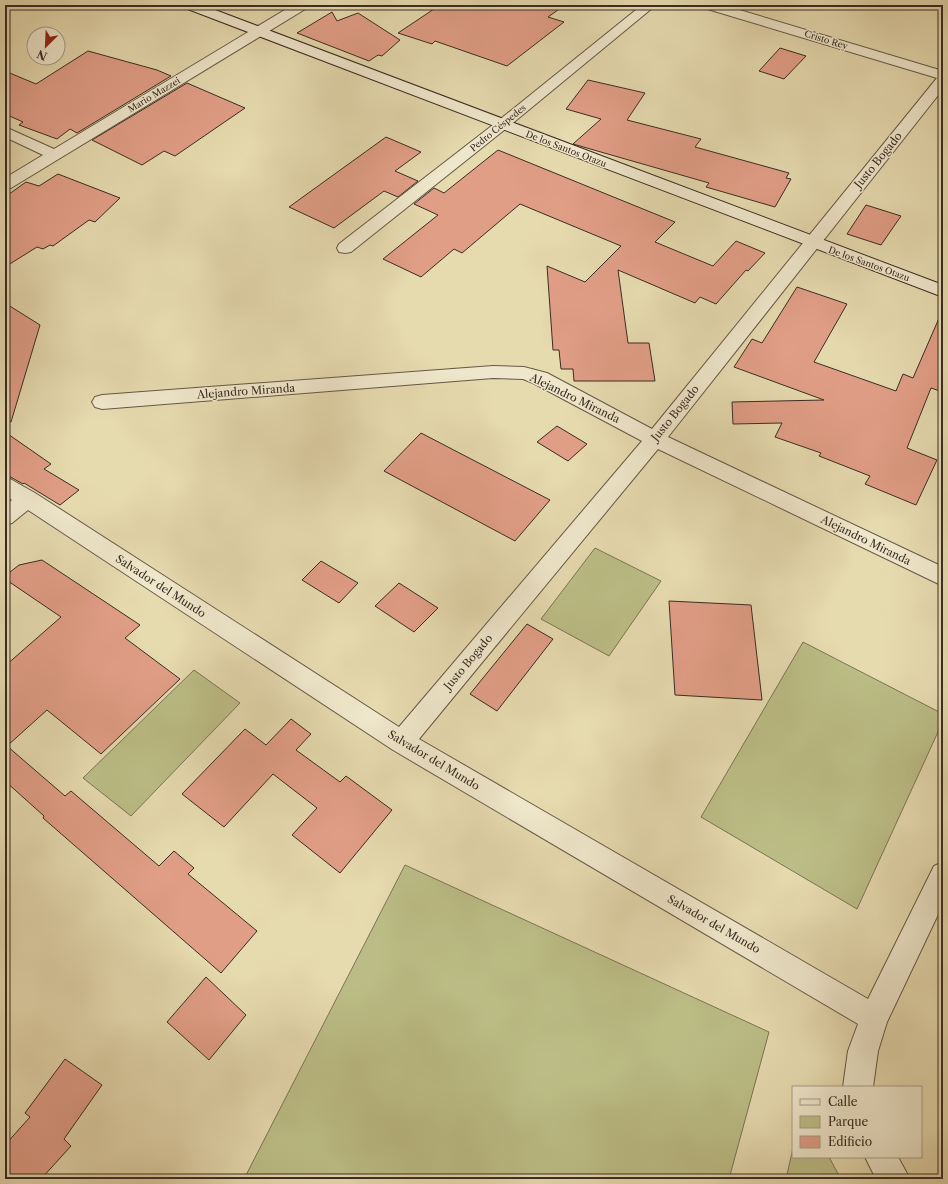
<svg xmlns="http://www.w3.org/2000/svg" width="948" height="1184" viewBox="0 0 948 1184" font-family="'Libre Caslon Text',serif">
<rect width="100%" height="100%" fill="#e6daaf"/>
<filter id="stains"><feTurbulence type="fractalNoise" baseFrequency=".005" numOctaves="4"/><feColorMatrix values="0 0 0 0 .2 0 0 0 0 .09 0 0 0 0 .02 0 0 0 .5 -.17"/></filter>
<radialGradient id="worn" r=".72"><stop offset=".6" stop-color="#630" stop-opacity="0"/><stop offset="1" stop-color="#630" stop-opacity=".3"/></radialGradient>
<!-- green -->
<path fill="#bcbd86" stroke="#7b7454" d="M 595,548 L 661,581 L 609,656 L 541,619 Z
M 803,642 L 943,714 L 943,721 L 857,909 L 701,817 Z
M 194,670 L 240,703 L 131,816 L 83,778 Z
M 405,865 L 769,1032 L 729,1179 L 244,1179 Z
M 793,1148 L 793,1157 L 829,1157 L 841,1179 L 786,1179 Z"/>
<!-- building -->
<path fill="#e19e87" stroke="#3a2c23" d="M 440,5 L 565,5 L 548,17 L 564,22 L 507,66 L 435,41 L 432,44 L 398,33 Z
M 332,12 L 337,21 L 358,13 L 400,40 L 382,56 L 378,55 L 369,61 L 297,33 Z
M 780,48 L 806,56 L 784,79 L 759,71 Z
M 88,51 L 157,70 L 171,76 L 77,133 L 70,129 L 57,139 L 19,125 L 23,122 L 5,114 L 5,71 L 36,84 Z
M 588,80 L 645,93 L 627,120 L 701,139 L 695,147 L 789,173 L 786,178 L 791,179 L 775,207 L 706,187 L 709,183 L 573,144 L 601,119 L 566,109 Z
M 187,83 L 245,108 L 175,156 L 164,151 L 142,165 L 92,140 Z
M 386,137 L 421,152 L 395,171 L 418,181 L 398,197 L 384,191 L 334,228 L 289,207 Z
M 498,150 L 675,222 L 655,242 L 713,266 L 736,241 L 765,253 L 748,271 L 746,270 L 716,304 L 700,297 L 695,303 L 618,270 L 628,343 L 649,343 L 655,381 L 574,381 L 573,369 L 561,369 L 559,350 L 553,350 L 547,266 L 585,282 L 621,246 L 520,204 L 462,253 L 454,249 L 421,277 L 383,259 L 438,215 L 414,204 L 434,188 L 444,193 Z
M 58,174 L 120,198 L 95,222 L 89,220 L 53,246 L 50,245 L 43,249 L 37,247 L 5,267 L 5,197 L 26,182 L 39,186 Z
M 866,205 L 901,216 L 881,245 L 847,234 Z
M 797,287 L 847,304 L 814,362 L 896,391 L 903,374 L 913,378 L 943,309 L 943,392 L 931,388 L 907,448 L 937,460 L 916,505 L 865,484 L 870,476 L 819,456 L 821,453 L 775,437 L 782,423 L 733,424 L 732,402 L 824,400 L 734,367 L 752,339 L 762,343 Z
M 5,303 L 40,325 L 11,422 L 5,421 Z
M 557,426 L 587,444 L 568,461 L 537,442 Z
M 5,432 L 51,464 L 44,469 L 79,490 L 60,505 L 24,483 L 23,484 L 5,474 Z
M 421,433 L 550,500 L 515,541 L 384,471 Z
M 42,560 L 140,625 L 125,638 L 180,679 L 101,754 L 47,710 L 7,746 L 65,796 L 71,791 L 159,866 L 174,851 L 194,868 L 188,874 L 257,931 L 221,973 L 43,818 L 44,816 L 5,781 L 5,666 L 61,617 L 5,579 L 5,576 L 19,565 Z
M 321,561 L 358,583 L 339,603 L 302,580 Z
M 399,583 L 438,608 L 414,632 L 375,606 Z
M 669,601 L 751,605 L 762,700 L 675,695 Z
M 527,624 L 553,639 L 497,711 L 470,694 Z
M 291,719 L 311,734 L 296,750 L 340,782 L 346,776 L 392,810 L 340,873 L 292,835 L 317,808 L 273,774 L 224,827 L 182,794 L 245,729 L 266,745 Z
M 206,977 L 246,1015 L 209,1060 L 167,1022 Z
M 65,1059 L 102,1085 L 64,1139 L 71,1146 L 41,1179 L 14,1179 L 5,1168 L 5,1145 L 30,1117 L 25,1113 Z"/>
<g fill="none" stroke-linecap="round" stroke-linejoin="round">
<!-- street casing -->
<g stroke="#655846" stroke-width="2">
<path id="street" d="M 293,5 L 308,5 L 307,8 L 11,188 L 5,190 L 5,178 L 43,155 L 5,137 L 5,127 L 54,149 Z
M 642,5 L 656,5 L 508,127 L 351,252 L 345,253 L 339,252 L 337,248 L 339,244 L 498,121 Z
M 703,5 L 723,5 L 943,71 L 943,89 L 668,437 L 943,567 L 943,586 L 658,449 L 419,739 L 868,999 L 934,866 L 943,862 L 943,904 L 887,1022 L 878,1051 L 873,1087 L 843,1087 L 848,1051 L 858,1024 L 393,750 L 28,510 L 12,523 L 5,525 L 5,506 L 12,500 L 5,495 L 5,477 L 12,480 L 35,493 L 399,727 L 642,441 L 533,383 L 523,379 L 493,378 L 102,409 L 95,407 L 92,402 L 95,397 L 102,395 L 493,366 L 524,367 L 547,373 L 652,429 L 937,78 L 704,8 Z
M 865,1157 L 898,1157 L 910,1179 L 876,1179 Z"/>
</g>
<!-- secondary casing -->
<g stroke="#3a2c23" stroke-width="2">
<path id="secondary" d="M 184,5 L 202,5 L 943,285 L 943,297 L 185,8 Z"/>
</g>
<!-- street -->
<use href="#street" fill="#efe7cb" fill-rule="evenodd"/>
<!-- secondary -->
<use href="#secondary" fill="#efe7cb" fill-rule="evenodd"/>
</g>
<g text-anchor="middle" stroke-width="3" stroke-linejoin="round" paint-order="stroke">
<!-- far-street labels -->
<g font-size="9" fill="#3a2c23" stroke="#efe7cb">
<text transform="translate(826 40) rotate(17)" y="3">Cristo Rey</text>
<text transform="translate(154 95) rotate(-31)" y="3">Mario Mazzei</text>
<text transform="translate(498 128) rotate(-39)" y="3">Pedro Céspedes</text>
<text transform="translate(566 149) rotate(21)" y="3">De los Santos Otazu</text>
<text transform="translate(869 264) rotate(20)" y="3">De los Santos Otazu</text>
</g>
<!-- street labels -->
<g font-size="11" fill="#3a2c23" stroke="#efe7cb">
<text transform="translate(878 160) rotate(-51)" y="4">Justo Bogado</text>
<text transform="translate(246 391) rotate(-4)" y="4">Alejandro Miranda</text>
<text transform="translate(575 398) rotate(26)" y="4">Alejandro Miranda</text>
<text transform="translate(675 413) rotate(-51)" y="4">Justo Bogado</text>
<text transform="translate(866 540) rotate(26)" y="4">Alejandro Miranda</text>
<text transform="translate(161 586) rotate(33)" y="4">Salvador del Mundo</text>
<text transform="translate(468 662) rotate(-50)" y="4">Justo Bogado</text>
<text transform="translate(434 760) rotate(31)" y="4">Salvador del Mundo</text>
<text transform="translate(714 924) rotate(30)" y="4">Salvador del Mundo</text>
</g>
</g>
<!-- margin -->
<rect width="948" height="1184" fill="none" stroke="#e6daaf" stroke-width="20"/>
<rect x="6" y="6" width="936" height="1172" fill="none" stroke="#3a2c23" stroke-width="2"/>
<rect x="10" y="10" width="928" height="1164" fill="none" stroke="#3a2c23"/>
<!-- legend -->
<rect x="792" y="1086" width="130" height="72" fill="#efe7cb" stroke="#a79c88"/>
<rect x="800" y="1099" width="20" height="6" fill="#efe7cb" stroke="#a79c88"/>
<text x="828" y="1106" font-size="12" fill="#3a2c23">Calle</text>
<rect x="800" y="1116" width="20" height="12" fill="#bcbd86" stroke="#a79c88"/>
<text x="828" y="1126" font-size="12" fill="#3a2c23">Parque</text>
<rect x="800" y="1136" width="20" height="12" fill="#e19e87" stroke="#a79c88"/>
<text x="828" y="1146" font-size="12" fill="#3a2c23">Edificio</text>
<!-- north arrow -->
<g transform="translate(46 46) rotate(204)"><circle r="19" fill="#efe7cb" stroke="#a79c88"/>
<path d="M0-3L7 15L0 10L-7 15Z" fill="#8f2418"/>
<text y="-6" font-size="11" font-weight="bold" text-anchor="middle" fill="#3a2c23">N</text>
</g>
<rect width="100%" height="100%" filter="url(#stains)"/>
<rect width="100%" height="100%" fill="url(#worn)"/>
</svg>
